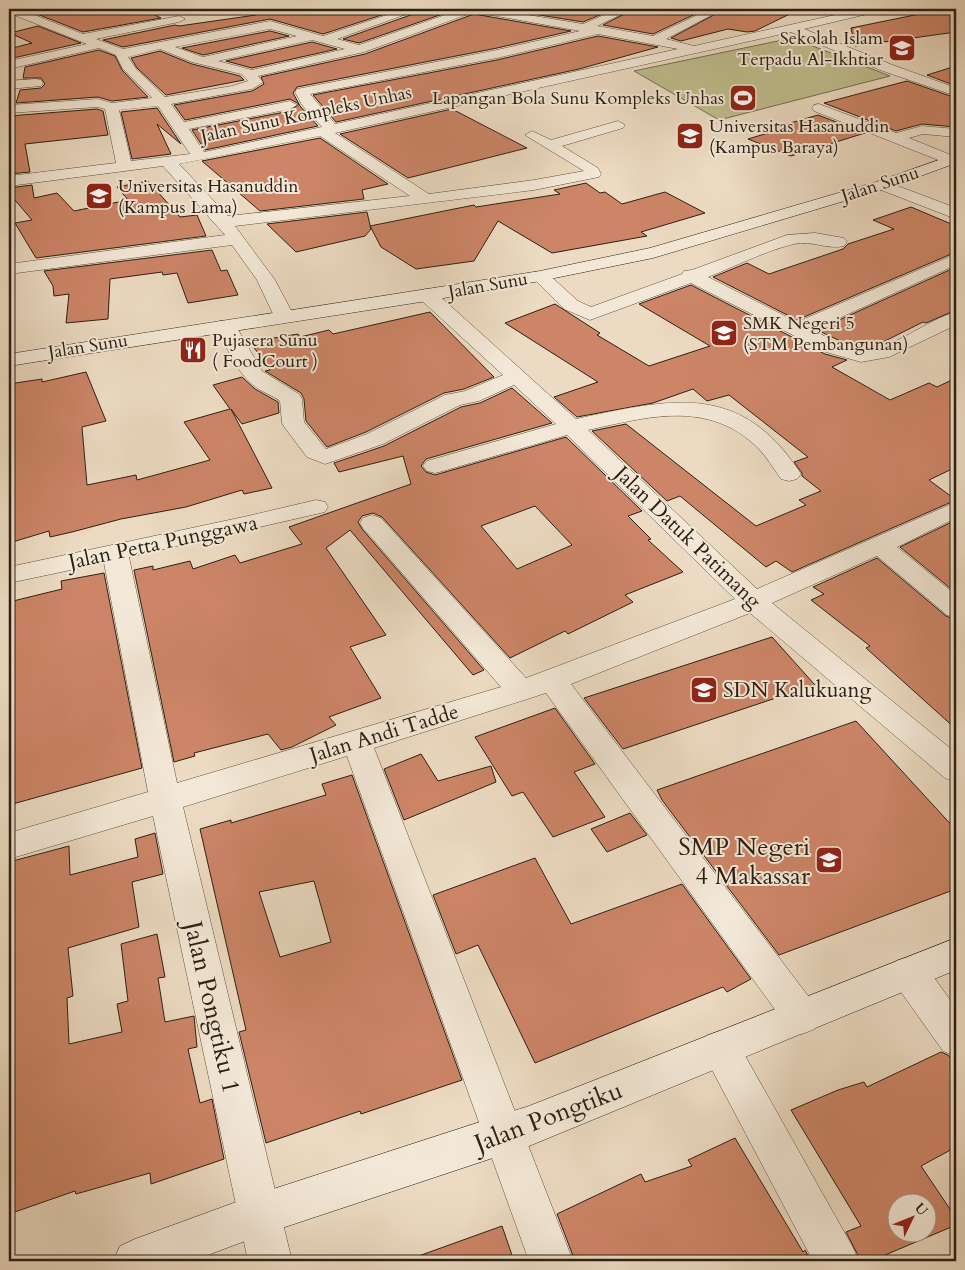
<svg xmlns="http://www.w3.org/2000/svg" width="965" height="1270" viewBox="0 0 965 1270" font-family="Cardo,serif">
<rect width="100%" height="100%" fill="#ecdbc2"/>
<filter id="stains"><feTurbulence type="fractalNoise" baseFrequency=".004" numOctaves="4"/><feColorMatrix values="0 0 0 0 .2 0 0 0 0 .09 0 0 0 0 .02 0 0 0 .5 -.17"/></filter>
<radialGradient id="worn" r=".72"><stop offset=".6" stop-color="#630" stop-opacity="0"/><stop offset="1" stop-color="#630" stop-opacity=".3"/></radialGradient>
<!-- green -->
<path fill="#bfbe8e" stroke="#756f51" d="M 792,38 L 890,76 L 719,120 L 634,71 Z"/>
<!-- building -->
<path fill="#cc8567" stroke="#2b2014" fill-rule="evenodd" d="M 24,9 L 153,9 L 153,14 L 161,18 L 83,32 Z
M 245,9 L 400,9 L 323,34 L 270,19 L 123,47 L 103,40 L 175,25 L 179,26 L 256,15 Z
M 419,9 L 457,9 L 359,43 L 343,39 L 419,12 Z
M 502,9 L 614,9 L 583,22 Z
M 634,9 L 706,9 L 653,34 L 603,25 Z
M 725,9 L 800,9 L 755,31 L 747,32 L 728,29 L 681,41 L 671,38 Z
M 944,9 L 956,12 L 956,32 L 855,46 L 851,28 Z
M 474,14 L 571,31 L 497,48 L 297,87 L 293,93 L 300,106 L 318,126 L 205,150 L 192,130 L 290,111 L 299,104 L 290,99 L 185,120 L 174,105 L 252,91 L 264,84 L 261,77 L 365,54 Z
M 38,26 L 81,43 L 13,58 L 9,55 L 9,49 L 32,43 L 10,33 Z
M 270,31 L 289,36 L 203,55 L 182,48 Z
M 598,36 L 658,47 L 579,69 L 336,122 L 313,95 L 497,60 Z
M 312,42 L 337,49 L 252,68 L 226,61 Z
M 99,50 L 115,56 L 122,70 L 148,97 L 112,101 L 98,97 L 16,103 L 20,90 L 41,88 L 45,84 L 41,78 L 23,78 L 25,67 Z
M 160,51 L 192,64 L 240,76 L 244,80 L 166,95 L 137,68 L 131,58 Z
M 956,66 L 956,86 L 927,75 Z
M 907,81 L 956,98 L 956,127 L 922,124 L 896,131 L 824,103 Z
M 157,108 L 181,144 L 157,124 L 171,154 L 132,159 L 121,112 Z
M 97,109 L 103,111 L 108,135 L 25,144 L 30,172 L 9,174 L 9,116 Z
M 452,109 L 527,148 L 408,178 L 340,134 Z
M 818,115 L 865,133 L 791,156 L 748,139 L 778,130 L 773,128 Z
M 320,138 L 388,184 L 362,190 L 364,199 L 260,211 L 202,161 Z
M 148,181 L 180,217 L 197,215 L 206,236 L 36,258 L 15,223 L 32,220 L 9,193 L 9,188 L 32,185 L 34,198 L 57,193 L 74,211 L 128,200 L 117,187 Z
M 586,183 L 600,193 L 605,192 L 622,204 L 665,192 L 705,213 L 641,232 L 647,236 L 552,253 L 498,221 L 474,261 L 416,269 L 381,247 L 370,226 L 474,205 L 476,207 L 560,194 L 554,190 Z
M 911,207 L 956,226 L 956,252 L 797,320 L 713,277 L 747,263 L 769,274 L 843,249 L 848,244 L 894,229 L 873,220 Z
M 367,212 L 371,229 L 365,236 L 296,252 L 267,224 Z
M 212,250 L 221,271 L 227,270 L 238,295 L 188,303 L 177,273 L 163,275 L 162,272 L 110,279 L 108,319 L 66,323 L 69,294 L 54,296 L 53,286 L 44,271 Z
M 956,267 L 956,310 L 926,323 L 923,322 L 873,347 L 851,346 L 817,330 Z
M 691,285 L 825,354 L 847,360 L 832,367 L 890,400 L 929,383 L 937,387 L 956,378 L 956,467 L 929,480 L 956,500 L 792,572 L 776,561 L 766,567 L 680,496 L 667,501 L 592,431 L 626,424 L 756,526 L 806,505 L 799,500 L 821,491 L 802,476 L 802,473 L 794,462 L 808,457 L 729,395 L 707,401 L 693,389 L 653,403 L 577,417 L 554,397 L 598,382 L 505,323 L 555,304 L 600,333 L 597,335 L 649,366 L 710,346 L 639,304 Z
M 430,312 L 494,377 L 464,389 L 444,393 L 366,432 L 327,447 L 306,421 L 304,399 L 301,393 L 265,371 L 270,370 L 250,342 L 298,334 L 300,337 L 329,330 L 333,334 Z
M 86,372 L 106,421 L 82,427 L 87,485 L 136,475 L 137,480 L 210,460 L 184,422 L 230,409 L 213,385 L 242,377 L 255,389 L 278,402 L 279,413 L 242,424 L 231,409 L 272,488 L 244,494 L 242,490 L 186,507 L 121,519 L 72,532 L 50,537 L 49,531 L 9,543 L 9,384 L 42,379 L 42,382 Z
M 512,388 L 552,423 L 426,459 L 421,466 L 426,472 L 435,475 L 566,437 L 642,511 L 628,516 L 651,539 L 648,540 L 683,572 L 625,595 L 633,602 L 568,634 L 565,631 L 510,658 L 382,517 L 373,513 L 362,516 L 358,522 L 362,529 L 484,670 L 473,675 L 350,530 L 326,548 L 386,635 L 350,647 L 381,698 L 329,717 L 336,725 L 292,747 L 281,750 L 268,734 L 194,753 L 195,756 L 174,762 L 134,570 L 153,566 L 153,570 L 190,561 L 193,569 L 235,555 L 240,563 L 302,544 L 289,527 L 411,484 L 403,456 L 339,472 L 334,463 L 384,446 L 461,407 L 480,403 ZM 535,506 L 572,545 L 517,569 L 481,526 Z
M 956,520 L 956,593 L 900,547 Z
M 877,558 L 946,616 L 956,620 L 956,729 L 866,648 L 870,646 L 811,600 L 824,594 L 813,587 Z
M 104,573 L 142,768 L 9,805 L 9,602 L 62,589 L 61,581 Z
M 772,637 L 815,685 L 623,749 L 584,698 Z
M 555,708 L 595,764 L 574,772 L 605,817 L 553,837 L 523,792 L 512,796 L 475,737 Z
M 856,721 L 956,830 L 956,889 L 779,955 L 662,800 L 657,790 Z
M 421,754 L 438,781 L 491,766 L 496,782 L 404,820 L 384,769 Z
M 352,775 L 462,1080 L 361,1114 L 360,1111 L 266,1143 L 239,1032 L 246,1030 L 200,829 L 231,820 L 231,823 L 326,795 L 322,784 ZM 314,881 L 331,942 L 280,957 L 259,892 Z
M 630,813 L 647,835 L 607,852 L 591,829 Z
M 155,833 L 163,874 L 132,882 L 139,927 L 68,948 L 73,996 L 67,998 L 69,1044 L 122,1032 L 117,1004 L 128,1001 L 121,944 L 157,934 L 165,977 L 158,978 L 165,1022 L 194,1016 L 197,1047 L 188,1049 L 200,1103 L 212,1099 L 224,1159 L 151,1184 L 150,1173 L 76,1194 L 75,1191 L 9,1214 L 9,862 L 69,846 L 70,875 L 138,857 L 135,839 Z
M 535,858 L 571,924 L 682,884 L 751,979 L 727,992 L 723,987 L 535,1063 L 478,945 L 456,954 L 433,895 Z
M 941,1052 L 948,1055 L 956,1065 L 956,1147 L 921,1166 L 956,1218 L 956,1225 L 871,1261 L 861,1261 L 846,1232 L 861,1226 L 791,1110 L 838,1090 L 864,1082 L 867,1087 ZM 898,1202 L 928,1202 L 928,1232 L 898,1232 Z
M 735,1138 L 803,1252 L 805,1250 L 811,1261 L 575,1261 L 557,1214 L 641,1174 L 645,1182 L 692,1166 L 688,1160 Z
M 502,1226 L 514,1261 L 413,1261 L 413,1258 Z"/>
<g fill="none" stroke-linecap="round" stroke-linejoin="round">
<!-- street casing -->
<g stroke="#5b4f40" stroke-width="1">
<path id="street" d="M 9,9 L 19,9 L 83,34 L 179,16 L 185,19 L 179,22 L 96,39 L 123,49 L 270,21 L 323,36 L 405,9 L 418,10 L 337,39 L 359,45 L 462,9 L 492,9 L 583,24 L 618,9 L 632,9 L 597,26 L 653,36 L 710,9 L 723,9 L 666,39 L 694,46 L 862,9 L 881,9 L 880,11 L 804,29 L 890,64 L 956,88 L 956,96 L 880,70 L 791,32 L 335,133 L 429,194 L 534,180 L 584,171 L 525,135 L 532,131 L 551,140 L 618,121 L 625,125 L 623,128 L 562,146 L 598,168 L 601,174 L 599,177 L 534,190 L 235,226 L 275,280 L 294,316 L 291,320 L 277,320 L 274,316 L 257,280 L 232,245 L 9,274 L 9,264 L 225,235 L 163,166 L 9,186 L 9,176 L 116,163 L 105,109 L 97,107 L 9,113 L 9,105 L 98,99 L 112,103 L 152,98 L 123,69 L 116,55 L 99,48 L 9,69 L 9,61 L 87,44 L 9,13 ZM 474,12 L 580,31 L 497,50 L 297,89 L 295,92 L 302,105 L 322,127 L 204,152 L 189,129 L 290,109 L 297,105 L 290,101 L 184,122 L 171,104 L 252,89 L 263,82 L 258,76 L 364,52 ZM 270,29 L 297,36 L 203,57 L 175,47 ZM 598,34 L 678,49 L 335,124 L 310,94 L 497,58 ZM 312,40 L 345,49 L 252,70 L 218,61 ZM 160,49 L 192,62 L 241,74 L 248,81 L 232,86 L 165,97 L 136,69 L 128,57 ZM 158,106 L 190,154 L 131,161 L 119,110 ZM 320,136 L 410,196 L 228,216 L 179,164 Z
M 36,79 L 41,80 L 43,83 L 41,86 L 9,89 L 9,81 Z
M 819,104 L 896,133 L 922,126 L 956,129 L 956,137 L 923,134 L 909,138 L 956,157 L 956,167 L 814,111 L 812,108 L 814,105 Z
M 882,180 L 956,208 L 956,219 L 876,188 L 874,185 Z
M 815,233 L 844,238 L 847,242 L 844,246 C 828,250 811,240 794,244 C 765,251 736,266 708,277 L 797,322 L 956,254 L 956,265 L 813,330 C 827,337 846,350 863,350 C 893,350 926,320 956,312 L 956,325 L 889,357 L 861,362 L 826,352 L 691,283 L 590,320 L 564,309 L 531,276 L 534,272 L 546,272 L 578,301 L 591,307 L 682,274 L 684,271 L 692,270 L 787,235 Z
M 427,289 L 434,291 L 576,419 C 671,399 740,380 801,474 L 797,479 L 789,481 L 781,479 C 773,468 767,457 758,448 C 708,399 648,417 588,430 L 757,589 L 956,502 L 956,518 L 897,547 L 956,595 L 956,618 L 947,615 L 877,556 L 772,603 L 956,753 L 956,782 L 945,778 L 750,613 L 571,684 L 815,1005 L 821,1017 L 815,1029 L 802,1034 L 789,1029 L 546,693 L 374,748 L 573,1261 L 529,1261 L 347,756 L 183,807 L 292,1261 L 248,1261 L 153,816 L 9,859 L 9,833 L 148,792 L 104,563 L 9,583 L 9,567 L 248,516 L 316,500 L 325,502 L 328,507 L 325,512 L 129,557 L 177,783 L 501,687 L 363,528 L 360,523 L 363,518 L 372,515 L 381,518 L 526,678 L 735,599 L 567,435 L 443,471 L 435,473 L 427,471 L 423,466 L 427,461 L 556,424 L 514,385 L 479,401 L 460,405 L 383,444 L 325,464 L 307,457 L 285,428 L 282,423 L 280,401 C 272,395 261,392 253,385 C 235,370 226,346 216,325 L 219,321 L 233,321 L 262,371 L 299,394 L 302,399 L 304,422 L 326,449 L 367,434 L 445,395 L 465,391 L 503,375 L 420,299 L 418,295 L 420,291 Z
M 909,957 L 922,961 L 956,1008 L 956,1056 L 943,1051 L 896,985 L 891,973 L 896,961 Z
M 720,1031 L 734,1036 L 852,1246 L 859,1261 L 813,1261 L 701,1049 L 706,1036 Z"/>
</g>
<!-- secondary casing -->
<g stroke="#2b2014" stroke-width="1">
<path id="secondary" d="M 956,154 L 956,163 L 888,188 L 653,258 L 540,281 L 427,301 L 9,366 L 9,354 L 427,289 L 540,271 L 650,248 L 876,182 Z
M 956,938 L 956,970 L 529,1146 L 261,1235 L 192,1261 L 113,1261 L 120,1246 L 135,1239 L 261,1193 L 529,1106 Z"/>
</g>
<!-- street -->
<use href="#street" fill="#f3e8d7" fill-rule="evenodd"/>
<!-- secondary -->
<use href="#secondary" fill="#f3e8d7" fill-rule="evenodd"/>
</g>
<!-- icons -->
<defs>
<g id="school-square" transform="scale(1.4375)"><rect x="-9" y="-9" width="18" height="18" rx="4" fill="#8f2418" stroke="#f3e8d7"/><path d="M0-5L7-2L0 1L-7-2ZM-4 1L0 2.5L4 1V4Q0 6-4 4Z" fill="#fff"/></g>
<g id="stadium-square" transform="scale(1.4375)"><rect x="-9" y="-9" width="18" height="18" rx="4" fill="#8f2418" stroke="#f3e8d7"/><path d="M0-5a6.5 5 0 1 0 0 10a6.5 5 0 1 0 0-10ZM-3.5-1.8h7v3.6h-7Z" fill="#fff"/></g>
<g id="university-square" transform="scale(1.4375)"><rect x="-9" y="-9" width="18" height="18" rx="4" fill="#8f2418" stroke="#f3e8d7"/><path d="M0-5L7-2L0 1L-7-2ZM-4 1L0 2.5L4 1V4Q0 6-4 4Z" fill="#fff"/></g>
<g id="restaurant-square" transform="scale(1.4375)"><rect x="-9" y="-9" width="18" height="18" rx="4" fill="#8f2418" stroke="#f3e8d7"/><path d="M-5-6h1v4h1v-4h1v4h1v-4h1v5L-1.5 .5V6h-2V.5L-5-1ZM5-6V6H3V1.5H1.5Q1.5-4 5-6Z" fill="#fff"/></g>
</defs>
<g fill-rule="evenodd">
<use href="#school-square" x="902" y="48"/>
<use href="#stadium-square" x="743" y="98"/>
<use href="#university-square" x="690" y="136"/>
<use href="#university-square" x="99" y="196"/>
<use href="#school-square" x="724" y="333"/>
<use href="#restaurant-square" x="193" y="350"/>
<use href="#school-square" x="704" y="690"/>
<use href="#school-square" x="829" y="860"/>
</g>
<g text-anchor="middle" stroke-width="4" stroke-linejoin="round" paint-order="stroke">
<!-- far-poi labels -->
<g font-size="18" fill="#2b2014" stroke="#f3e8d7" text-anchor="start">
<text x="883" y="44" text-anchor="end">Sekolah Islam<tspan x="883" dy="21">Terpadu Al-Ikhtiar</tspan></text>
<text x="724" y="104" text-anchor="end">Lapangan Bola Sunu Kompleks Unhas</text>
<text x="709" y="132">Universitas Hasanuddin<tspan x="709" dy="21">(Kampus Baraya)</tspan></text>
<text x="118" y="192">Universitas Hasanuddin<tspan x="118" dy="21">(Kampus Lama)</tspan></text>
<text x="743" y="329">SMK Negeri 5<tspan x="743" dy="21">(STM Pembangunan)</tspan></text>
<text x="212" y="346">Pujasera Sunu<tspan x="212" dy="21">( FoodCourt )</tspan></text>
</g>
<!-- far-street labels -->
<g font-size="18" fill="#2b2014" stroke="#f3e8d7">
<text transform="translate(306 114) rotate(-12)" y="6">Jalan Sunu Kompleks Unhas</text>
<text transform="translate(880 184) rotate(-18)" y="6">Jalan Sunu</text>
<text transform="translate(488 285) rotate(-10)" y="6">Jalan Sunu</text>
<text transform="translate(88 346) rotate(-9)" y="6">Jalan Sunu</text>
</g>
<!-- street labels -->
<g font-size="21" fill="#2b2014" stroke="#f3e8d7">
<text transform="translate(688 537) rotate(44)" y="7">Jalan Datuk Patimang</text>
<text transform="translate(163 542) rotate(-12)" y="7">Jalan Petta Punggawa</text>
<text transform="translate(384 733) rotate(-17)" y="7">Jalan Andi Tadde</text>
</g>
<!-- poi labels -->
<g font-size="21" fill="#2b2014" stroke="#f3e8d7" text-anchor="start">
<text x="723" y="697">SDN Kalukuang</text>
</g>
<!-- near-poi labels -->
<g font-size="25" fill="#2b2014" stroke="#f3e8d7" text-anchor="end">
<text x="810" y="855">SMP Negeri<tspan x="810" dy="29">4 Makassar</tspan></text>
</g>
<!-- near-street labels -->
<g font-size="25" fill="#2b2014" stroke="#f3e8d7">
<text transform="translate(213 1007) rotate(77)" y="9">Jalan Pongtiku 1</text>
<text transform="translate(548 1116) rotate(-21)" y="9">Jalan Pongtiku</text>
</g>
</g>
<!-- margin -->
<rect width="965" height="1270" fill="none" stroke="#ecdbc2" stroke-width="30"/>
<rect x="10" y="10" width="945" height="1250" fill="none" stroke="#2b2014" stroke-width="2.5"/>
<rect x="15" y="15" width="935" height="1240" fill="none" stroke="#2b2014"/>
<!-- north arrow -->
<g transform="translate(912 1218) rotate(47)"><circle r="24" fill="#f3e8d7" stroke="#a39889"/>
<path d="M0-4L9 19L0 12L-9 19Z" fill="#8f2418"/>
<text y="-8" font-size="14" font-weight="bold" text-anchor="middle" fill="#2b2014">U</text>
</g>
<rect width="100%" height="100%" filter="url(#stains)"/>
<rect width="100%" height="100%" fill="url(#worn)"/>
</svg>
